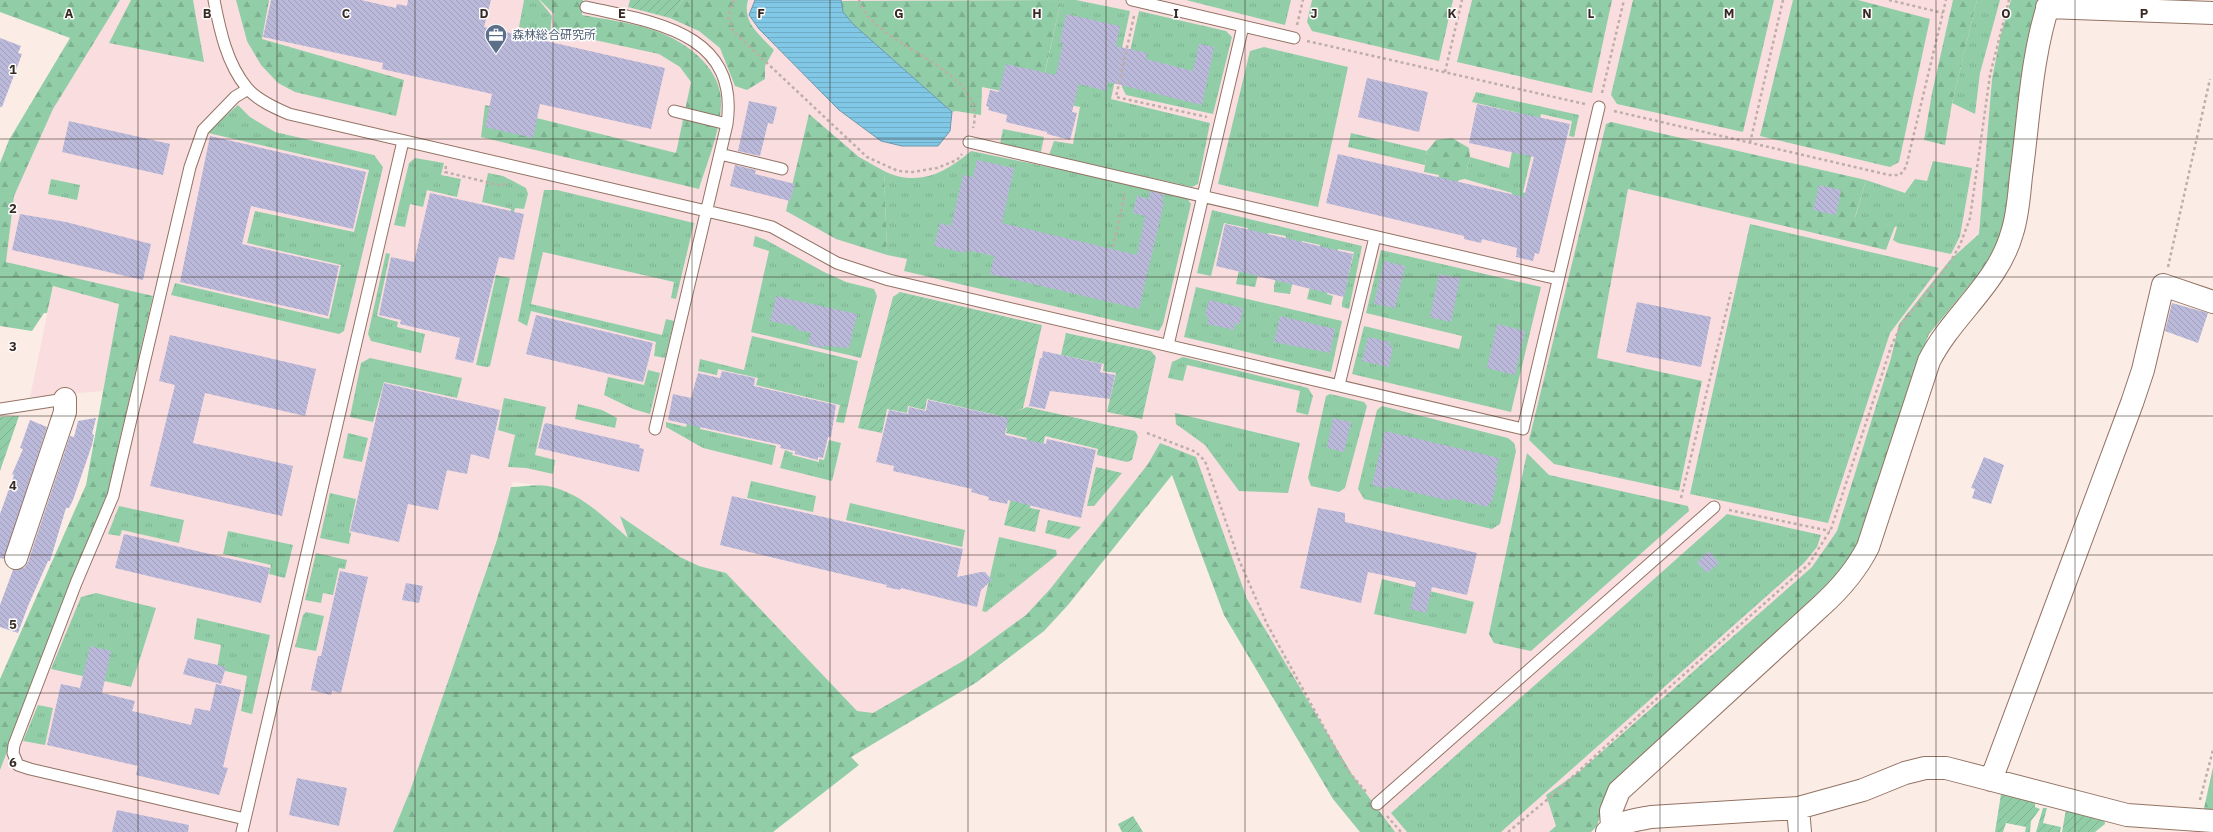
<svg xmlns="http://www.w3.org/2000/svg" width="2213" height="832" viewBox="0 0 2213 832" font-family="'IBM Plex Sans','Noto Sans JP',sans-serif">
<defs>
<pattern id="grass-tufts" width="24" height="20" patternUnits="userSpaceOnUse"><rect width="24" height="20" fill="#91cea8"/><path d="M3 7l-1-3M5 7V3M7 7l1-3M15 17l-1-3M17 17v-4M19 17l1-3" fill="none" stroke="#7eb190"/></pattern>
<pattern id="forest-firs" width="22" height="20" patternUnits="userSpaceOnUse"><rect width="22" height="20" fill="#91cea8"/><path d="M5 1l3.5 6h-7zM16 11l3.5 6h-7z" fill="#7eb190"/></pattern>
<pattern id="garden-furrows" width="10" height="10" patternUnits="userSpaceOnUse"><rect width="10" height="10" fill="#91cea8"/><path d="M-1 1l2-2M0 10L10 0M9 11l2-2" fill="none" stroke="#7eb190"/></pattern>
<pattern id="water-rules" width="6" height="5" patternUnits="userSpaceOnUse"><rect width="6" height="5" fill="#81c7e6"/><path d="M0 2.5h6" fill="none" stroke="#70abc5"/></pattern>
<pattern id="building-back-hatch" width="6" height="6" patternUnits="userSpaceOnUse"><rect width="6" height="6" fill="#bbb9da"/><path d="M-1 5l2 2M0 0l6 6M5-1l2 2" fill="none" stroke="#a19fbb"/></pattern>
</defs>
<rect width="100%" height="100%" fill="#fcece6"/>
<!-- commercial -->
<path fill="#fadedf" d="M 0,0 L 2038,0 L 2021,78 L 2009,202 L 1983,269 L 1929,334 L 1844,569 L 1610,786 L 1597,826 L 1591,832 L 1360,832 L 1333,799 L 1224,615 L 1172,475 L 1068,605 L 1044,631 L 977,682 L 851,757 L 548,486 L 513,482 L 497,540 L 410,791 L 393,832 L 0,832 L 0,770 L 108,491 L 151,304 L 0,269 L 0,205 L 89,30 Z
M 53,286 L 119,304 L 104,391 L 30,397 Z"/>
<!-- grass -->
<path fill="url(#grass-tufts)" d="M 524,0 L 539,0 L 552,16 L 550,34 L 519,27 Z
M 1061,0 L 1076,0 L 1130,11 L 1111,99 L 1210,123 L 1198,184 L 1192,187 L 1049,155 L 1054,141 L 1073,144 L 1080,107 L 1065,104 L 1045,73 Z
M 1186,0 L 1291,0 L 1285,25 Z
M 1977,0 L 2000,0 L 1980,73 L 1975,114 L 1952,103 Z
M 1139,11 L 1226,31 L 1232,37 L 1213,114 L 1126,95 L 1122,87 Z
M 1264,47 L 1348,67 L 1318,207 L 1218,184 L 1250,51 Z
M 1476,92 L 1579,115 L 1574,137 L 1569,136 L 1572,121 L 1541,114 L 1523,192 L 1527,194 L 1526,202 L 1510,199 L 1512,193 L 1465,179 L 1470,157 L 1509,168 L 1519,113 L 1472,102 Z
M 238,105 L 250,117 L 275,132 L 374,155 L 383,167 L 344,331 L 339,334 L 171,295 L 175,283 L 329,319 L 341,265 L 247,243 L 255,211 L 354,232 L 369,170 L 208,133 L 215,125 Z
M 1003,129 L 1044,137 L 1041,152 L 1000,144 Z
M 1351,133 L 1427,151 L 1425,165 L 1348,147 Z
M 971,151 L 1135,185 L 1187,198 L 1191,204 L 1163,324 L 1159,331 L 904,271 L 907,259 L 887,255 L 884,171 C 918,187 944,174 971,151 Z
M 415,158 L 444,163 L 441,175 L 461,179 L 457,197 L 427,190 L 423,207 L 410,204 L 405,227 L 394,225 L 409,163 Z
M 1933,161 L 1972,168 L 1960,236 L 1951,254 L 1898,243 L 1893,240 L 1897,227 L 1855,218 L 1866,180 L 1905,193 L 1915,179 L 1927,181 Z
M 488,173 L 503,176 L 526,188 L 528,194 L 524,209 L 515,208 L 503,257 L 501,256 L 511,209 L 482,202 Z
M 51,179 L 80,185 L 77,200 L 48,194 Z
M 544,190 L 557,190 L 694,223 L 676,299 L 671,298 L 674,282 L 543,252 L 531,304 L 662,335 L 666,319 L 674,321 L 665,358 L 654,356 L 656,342 L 531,311 L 527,326 L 518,321 Z
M 1212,210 L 1362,246 L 1349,309 L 1342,307 L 1342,303 L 1354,252 L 1338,249 L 1327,294 L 1333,296 L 1331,305 L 1307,299 L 1320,245 L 1302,241 L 1290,294 L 1274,292 L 1274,286 L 1286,236 L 1268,233 L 1255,287 L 1236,284 L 1248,228 L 1224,223 L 1211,276 L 1197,273 Z
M 1750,224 L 1939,268 L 1890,333 L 1828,523 L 1690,494 Z
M 755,236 L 766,240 L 824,272 L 846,282 L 874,289 L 877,296 L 861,358 L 751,332 L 769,251 L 753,246 Z
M 1381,250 L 1541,287 L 1511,412 L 1352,374 L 1364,326 L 1459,349 L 1462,336 L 1366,313 Z
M 386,253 L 390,254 L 377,316 L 398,322 L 397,327 L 425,334 L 421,353 L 371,341 L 368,334 Z
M 496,275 L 510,278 L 490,366 L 487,367 L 476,365 Z
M 1196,287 L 1342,321 L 1331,372 L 1184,337 Z
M 752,336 L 858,361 L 844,423 L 836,422 L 840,405 L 756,385 L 758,378 L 718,369 L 717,375 L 698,371 L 700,359 L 744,370 Z
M 1183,357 L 1308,388 L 1313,396 L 1308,415 L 1296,412 L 1300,391 L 1187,365 L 1183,381 L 1168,378 L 1172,362 Z
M 370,358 L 462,378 L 457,398 L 384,382 L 373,422 L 350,417 L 361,363 Z
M 648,370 L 660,373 L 650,414 L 633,409 L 604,395 L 608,377 L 644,385 Z
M 1330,394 L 1364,402 L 1367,406 L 1345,488 L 1339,492 L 1311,486 L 1308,478 L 1326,396 Z
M 504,398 L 546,407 L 535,455 L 555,460 L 553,474 L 526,468 L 508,467 L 515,435 L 498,430 Z
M 578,404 L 602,410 L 617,418 L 615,428 L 575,419 Z
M 1382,406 L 1508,438 L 1514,443 L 1516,451 L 1500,524 L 1492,529 L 1364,499 L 1358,489 L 1377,410 Z
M 1175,413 L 1300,443 L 1288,493 L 1239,491 L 1205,445 L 1176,424 Z
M 666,422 L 686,427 L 687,423 L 701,426 L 700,429 L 776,446 L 772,465 L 703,448 L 666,427 Z
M 348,433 L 368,438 L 362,462 L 343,458 Z
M 829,440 L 841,443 L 832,481 L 780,468 L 785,450 L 793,453 L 792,455 L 819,462 L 819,459 L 824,460 Z
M 751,481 L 816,496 L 813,512 L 747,498 Z
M 330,493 L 356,499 L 349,532 L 351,533 L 349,544 L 320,538 Z
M 850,503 L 965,530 L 962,547 L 846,520 Z
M 119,506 L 184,520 L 179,543 L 122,530 L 120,536 L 108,534 Z
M 1727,514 L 1821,535 L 1817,547 L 1804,563 L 1501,832 L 1407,832 L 1391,813 Z
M 228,531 L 293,545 L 285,578 L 269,574 L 271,565 L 223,554 Z
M 999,537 L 1056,550 L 1057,555 L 986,612 L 982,611 Z
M 316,553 L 347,560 L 345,569 L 339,568 L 333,595 L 323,593 L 321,603 L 305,600 Z
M 1382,579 L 1474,602 L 1466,634 L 1374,614 Z
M 96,593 L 156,608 L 131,687 L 51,669 L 81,597 Z
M 306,612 L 324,616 L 316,651 L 295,647 L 303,615 Z
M 197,618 L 270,635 L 252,714 L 241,711 L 247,676 L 217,669 L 221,645 L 194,639 Z
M 38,705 L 53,708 L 45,745 L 23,741 Z"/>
<!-- forest -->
<path fill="url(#forest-firs)" d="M 0,0 L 120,0 L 53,109 L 14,196 L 6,262 L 153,296 L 108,491 L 0,770 L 0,679 L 86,485 L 119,304 L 53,286 L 47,313 L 44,313 L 32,331 L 0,326 L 0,163 L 9,140 L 70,38 L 0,12 Z
M 131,0 L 193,0 L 204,62 L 109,43 Z
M 236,0 L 269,0 L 262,39 L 404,80 L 396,116 L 295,92 L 278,83 L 261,65 L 247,41 Z
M 540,0 L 583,0 L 582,15 C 604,19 628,22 650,29 C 681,38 720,65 721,100 C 722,127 707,163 699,189 L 481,137 L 485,105 L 676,153 L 691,82 L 680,67 L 659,54 L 553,31 L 554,14 Z
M 683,0 L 748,0 C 742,23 759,34 774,50 L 765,66 L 765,79 L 747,90 L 735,86 L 720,48 L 699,31 L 670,18 Z
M 1061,0 L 1039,99 L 982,87 L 981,115 L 956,111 L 952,112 L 853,24 L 843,12 L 841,1 Z
M 1312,0 L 1453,0 L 1439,61 L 1312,31 L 1307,22 Z
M 1472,0 L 1612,0 L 1592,93 L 1457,62 Z
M 1633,0 L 1774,0 L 1743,132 L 1617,104 L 1611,95 Z
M 1793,0 L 1858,0 L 1930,19 L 1899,162 L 1890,167 L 1760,136 Z
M 1953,0 L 1977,0 L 1952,103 L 1945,145 L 1924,140 L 1932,93 Z
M 2011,0 L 2038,0 L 2021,78 L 2009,202 L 2001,236 L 1983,269 L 1929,334 L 1922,352 L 1860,539 L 1844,569 L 1610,786 L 1597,826 L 1591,832 L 1549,832 L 1556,826 L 1546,795 L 1580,771 L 1812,567 L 1837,531 L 1891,358 L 1899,324 L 1950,260 L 1979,234 L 1992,79 L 2001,34 Z
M 809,114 L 859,157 L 884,171 L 887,255 L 836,239 L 786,211 Z
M 1611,122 L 1866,180 L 1855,217 L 1895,226 L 1886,250 L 1628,189 L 1597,358 L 1702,381 L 1679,491 L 1554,464 L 1529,440 L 1606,124 Z
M 1452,138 L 1469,148 L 1470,157 L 1465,179 L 1459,180 L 1453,190 L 1436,193 L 1439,175 L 1424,172 L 1427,151 L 1436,140 Z
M 1160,443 L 1196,457 L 1247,599 L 1353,776 L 1395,832 L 1360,832 L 1333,799 L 1224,615 L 1172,475 L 1068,605 L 1044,631 L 977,682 L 851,757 L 859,765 L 773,832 L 393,832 L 410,791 L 497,540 L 511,487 C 523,487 537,484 548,486 C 581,493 604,517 628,538 L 620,516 L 680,557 L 699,566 L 726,573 L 857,711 L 873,713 L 963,661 L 1026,615 L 1051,588 L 1148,464 Z
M 1527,453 L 1549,475 L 1679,504 L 1688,506 L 1689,511 L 1531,651 L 1494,643 L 1489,634 Z
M 2213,767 L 2213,813 L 2203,813 Z"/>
<!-- garden -->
<path fill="url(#garden-furrows)" d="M 630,0 L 683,0 L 670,18 L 628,7 Z
M 900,292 L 1042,325 L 1023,408 L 1013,413 L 1027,407 L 1135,431 L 1138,436 L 1132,460 L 1127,462 L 1097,455 L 1098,449 L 1045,436 L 1030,508 L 1040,510 L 1035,532 L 1004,525 L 1027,438 L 1006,433 L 1007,428 L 1002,427 L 1004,417 L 927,399 L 925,410 L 908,406 L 907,413 L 887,409 L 882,433 L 858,428 L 893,297 Z
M 1066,333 L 1151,351 L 1156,357 L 1142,419 L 1107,412 L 1116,373 L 1103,371 L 1104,364 L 1061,355 Z
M 19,416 L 0,471 L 0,417 Z
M 1096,467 L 1122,473 L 1094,506 L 1087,506 Z
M 1048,520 L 1081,527 L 1069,539 L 1045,533 Z
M 2001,794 L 2035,802 L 2035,807 L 2040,809 L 2031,821 L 2030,832 L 2025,832 L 2026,827 L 2006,823 L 2003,832 L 1995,832 Z
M 2043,808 L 2047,808 L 2043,823 L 2061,827 L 2060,832 L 2036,832 Z
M 2066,809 L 2104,818 L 2105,824 L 2095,832 L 2062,832 Z
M 1133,816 L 1143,832 L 1122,832 L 1118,824 Z"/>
<!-- water -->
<path fill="url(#water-rules)" stroke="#6b98ac" d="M 755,0 L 841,0 L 843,12 L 853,24 L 952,112 L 950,131 L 938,146 L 902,146 L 881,141 L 839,110 L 759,29 L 749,15 Z"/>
<!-- building -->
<path fill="url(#building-back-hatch)" d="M 271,0 L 361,0 L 396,8 L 397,4 L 407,6 L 408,0 L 491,0 L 484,27 L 665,68 L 651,129 L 540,104 L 533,138 L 485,127 L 492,94 L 382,69 L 383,63 L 263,37 Z
M 1066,14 L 1120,26 L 1116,46 L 1147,53 L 1146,59 L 1193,71 L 1199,44 L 1214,47 L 1202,105 L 1108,82 L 1106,91 L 1079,84 L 1072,112 L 1077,113 L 1070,140 L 1047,134 L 1047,132 L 1006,122 L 1007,115 L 988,110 L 989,107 L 986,106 L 990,90 L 999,92 L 1006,64 L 1056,75 L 1063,43 L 1060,43 Z
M 0,38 L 21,46 L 18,53 L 22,54 L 2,107 L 0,107 Z
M 1367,78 L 1428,92 L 1419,132 L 1358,117 Z
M 749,101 L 777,107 L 773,124 L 768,123 L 760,156 L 738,151 Z
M 1477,104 L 1570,124 L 1539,254 L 1535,253 L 1533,261 L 1516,257 L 1517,248 L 1482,239 L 1481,243 L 1464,239 L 1464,236 L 1326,203 L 1338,154 L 1524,197 L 1534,157 L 1469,143 Z
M 69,121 L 170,144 L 163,175 L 62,152 Z
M 210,136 L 366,172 L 353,229 L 251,206 L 242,244 L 339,266 L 328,316 L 180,282 Z
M 977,160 L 1014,168 L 1002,223 L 1137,255 L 1145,216 L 1133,213 L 1137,196 L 1149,199 L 1150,191 L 1164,194 L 1162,202 L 1164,202 L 1139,309 L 990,274 L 994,256 L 966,250 L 966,253 L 934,246 L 940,223 L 951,226 L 963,175 L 973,177 Z
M 735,165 L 756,170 L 755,174 L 795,184 L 790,201 L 730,186 Z
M 1819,185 L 1841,190 L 1836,215 L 1813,210 Z
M 430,193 L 524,214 L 514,260 L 499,257 L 473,363 L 455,359 L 460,338 L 400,324 L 401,320 L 379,315 L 391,257 L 414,262 Z
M 20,214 L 66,222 L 151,244 L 143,280 L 12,250 Z
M 1225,224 L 1353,254 L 1344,297 L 1216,266 Z
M 1384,261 L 1405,266 L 1395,308 L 1374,304 Z
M 1439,274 L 1460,278 L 1451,322 L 1430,317 Z
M 776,296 L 857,314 L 849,348 L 824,346 L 823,348 L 808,344 L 811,333 L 795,329 L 796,326 L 770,321 Z
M 1209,300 L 1243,308 L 1240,324 L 1235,323 L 1234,330 L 1207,324 L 1209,317 L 1205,316 Z
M 1637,302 L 1711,317 L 1701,367 L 1626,352 Z
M 2172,303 L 2208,313 L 2198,343 L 2165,331 Z
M 536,315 L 653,343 L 643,382 L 526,354 Z
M 1280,316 L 1335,329 L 1330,353 L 1274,342 Z
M 1497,324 L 1525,331 L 1515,375 L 1487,368 Z
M 170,335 L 316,369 L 305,416 L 205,393 L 193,443 L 293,466 L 282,516 L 150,486 L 175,385 L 159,381 Z
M 1368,337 L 1390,342 L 1389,346 L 1393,346 L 1389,367 L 1362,361 Z
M 1043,351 L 1102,364 L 1100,372 L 1115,375 L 1110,399 L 1050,391 L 1045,409 L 1029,406 L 1040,358 L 1042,358 Z
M 722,371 L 755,378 L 754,386 L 836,405 L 831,437 L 828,437 L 823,458 L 818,457 L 818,460 L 795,454 L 795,451 L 780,448 L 781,445 L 668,420 L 673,394 L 691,398 L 698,373 L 720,378 Z
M 384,383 L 500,410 L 489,459 L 471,454 L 467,474 L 447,470 L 438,510 L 408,504 L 399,542 L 350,531 Z
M 928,400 L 1008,418 L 1005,435 L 1046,444 L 1047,439 L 1096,450 L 1081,518 L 1008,500 L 1007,504 L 988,500 L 989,497 L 971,492 L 972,489 L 893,471 L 894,466 L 876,462 L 889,410 L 908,414 L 909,407 L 926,411 Z
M 96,418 L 92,434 L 94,435 L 92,445 L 73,500 L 69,508 L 66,508 L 50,561 L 48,561 L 28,606 L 18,633 L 0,627 L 0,605 L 13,570 L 24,568 L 28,562 L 70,436 L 74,437 L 78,421 Z
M 1333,418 L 1351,422 L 1344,452 L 1327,448 Z
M 30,420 L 47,427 L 4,559 L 0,558 L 0,514 L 14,475 L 12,474 L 23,449 L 20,448 Z
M 546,423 L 640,445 L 639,448 L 644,449 L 639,472 L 538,448 L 544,425 Z
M 1385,431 L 1499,458 L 1495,474 L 1498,475 L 1492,502 L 1490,502 L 1488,507 L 1451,498 L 1450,501 L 1387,486 L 1387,489 L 1372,485 Z
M 1984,457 L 2004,465 L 1991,504 L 1972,498 L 1975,489 L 1971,488 Z
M 732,496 L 963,549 L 957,577 L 981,572 L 985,572 L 992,580 L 981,590 L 977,607 L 901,588 L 900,590 L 886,587 L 887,585 L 720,545 Z
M 1318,508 L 1345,513 L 1345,522 L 1477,553 L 1467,595 L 1432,587 L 1426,613 L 1410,609 L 1416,582 L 1368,572 L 1361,603 L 1300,588 Z
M 124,534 L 270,568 L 261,603 L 115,568 Z
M 1709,551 L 1719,563 L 1707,573 L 1697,562 Z
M 340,571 L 368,577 L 341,693 L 332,691 L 331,695 L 311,690 L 312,684 L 318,656 L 321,656 Z
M 406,583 L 423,586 L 419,603 L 402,600 Z
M 90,646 L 111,651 L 102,693 L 135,701 L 132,711 L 191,725 L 195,708 L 210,711 L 216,684 L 241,690 L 223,767 L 228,768 L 219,795 L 136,775 L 138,766 L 47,745 L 61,684 L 80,688 Z
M 188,658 L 226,667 L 221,684 L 183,674 Z
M 297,778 L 347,788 L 339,826 L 289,815 Z
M 117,810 L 189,825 L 188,832 L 112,832 Z"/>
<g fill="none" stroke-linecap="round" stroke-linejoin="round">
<!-- service casing -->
<g stroke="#937364" stroke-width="13">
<path id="service" d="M 214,0 C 220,31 227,64 247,88 C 257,100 275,108 289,114 L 745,220 L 772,227 L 837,263 L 889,280 L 1523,429 L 1599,107
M 1132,0 L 1294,38
M 586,7 C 653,22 740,32 727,124 L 655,429
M 674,111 L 727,124
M 969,142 L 1558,279
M 720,154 L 782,169
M 1168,345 L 1243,26
M 1339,385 L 1375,237
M 0,409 L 65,399
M 1377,804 L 1714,507
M 245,819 L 30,769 L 18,765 L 13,753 L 14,745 L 76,583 L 113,496 L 190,167 L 203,130 L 235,97 L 248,89
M 242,832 L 403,141"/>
</g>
<!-- minor casing -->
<g stroke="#937364" stroke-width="24">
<path id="minor" d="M 2047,7 L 2213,13
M 16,558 L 65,412 L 65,399
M 1991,780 L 2132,403 L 2143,370 L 2163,285 L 2213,302
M 1798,808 L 1800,832
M 1612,827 L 1611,811 L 1619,791 L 1820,607 C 1840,589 1856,571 1868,547 L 1929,361 C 1952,315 1998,284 2012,233 C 2018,215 2019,195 2021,176 C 2029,118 2031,56 2050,0
M 1607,832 C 1619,822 1636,820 1651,817 L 1798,808 L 1863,790 L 1905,773 L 1925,768 L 1946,768 L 2127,815 L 2213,821"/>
</g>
<!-- path -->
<path stroke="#bdaea8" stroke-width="2.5" stroke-dasharray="3 3" stroke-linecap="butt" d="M 734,0 L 728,17 L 733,31 L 867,157 L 898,171 L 913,172 L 937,168 L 957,160 L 962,154
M 859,0 C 872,48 990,67 973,128
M 1889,0 L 1943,13
M 1134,16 L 1116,97 L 1207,117
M 1297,25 L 1303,0
M 1307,41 L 1585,104
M 1445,72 L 1462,0
M 1602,93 L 1624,0
M 1614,111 L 1889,175 L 1900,175 L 1906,167 L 1946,0
M 1750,143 L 1783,0
M 446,166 L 445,172 L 503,186 L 505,180
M 1113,247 L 1125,193
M 2168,267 L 2210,79
M 1147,433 L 1196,452 L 1205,461 L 1239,560 L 1267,624 L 1348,771 L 1368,794
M 1681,498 L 1731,292
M 1729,510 L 1830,531
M 2200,800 L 2213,750
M 1387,816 L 1401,832
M 1508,832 L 1554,794 L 1663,693 L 1809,564 L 1831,529 L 1891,347 L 1901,325 L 1949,264 L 1960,245 L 1970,218 L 1990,75 L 2009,0"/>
<!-- service -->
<use href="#service" stroke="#fff" stroke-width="11"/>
<!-- minor -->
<use href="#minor" stroke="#fff" stroke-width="22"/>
</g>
<!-- grid -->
<path fill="none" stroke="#372923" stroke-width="1" stroke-opacity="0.55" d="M 138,0 L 138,832M 277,0 L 277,832M 415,0 L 415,832M 553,0 L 553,832M 692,0 L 692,832M 830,0 L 830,832M 968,0 L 968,832M 1106,0 L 1106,832M 1245,0 L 1245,832M 1383,0 L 1383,832M 1521,0 L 1521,832M 1660,0 L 1660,832M 1798,0 L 1798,832M 1936,0 L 1936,832M 2075,0 L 2075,832M 0,139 L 2213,139M 0,277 L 2213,277M 0,416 L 2213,416M 0,555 L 2213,555M 0,693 L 2213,693"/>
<!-- icons -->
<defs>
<g id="office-pin" transform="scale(1.15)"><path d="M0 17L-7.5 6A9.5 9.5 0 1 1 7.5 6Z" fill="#5c6f8a" stroke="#fdfdfd"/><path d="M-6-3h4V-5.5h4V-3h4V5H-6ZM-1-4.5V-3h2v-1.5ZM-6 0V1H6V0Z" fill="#fff"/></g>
</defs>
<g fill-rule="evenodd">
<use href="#office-pin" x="496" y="35"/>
</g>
<g text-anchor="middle" stroke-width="3" stroke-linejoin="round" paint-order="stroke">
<!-- service labels -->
<g font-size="12" fill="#4e5e75" stroke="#fdfdfd" text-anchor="start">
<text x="512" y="39">森林総合研究所</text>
</g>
</g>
<g font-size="13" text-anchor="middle" font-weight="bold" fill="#372923" stroke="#fdfdfd" stroke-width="3" stroke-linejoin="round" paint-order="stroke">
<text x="69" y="18">A</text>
<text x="207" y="18">B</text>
<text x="346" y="18">C</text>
<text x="484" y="18">D</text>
<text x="622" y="18">E</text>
<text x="761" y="18">F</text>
<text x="899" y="18">G</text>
<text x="1037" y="18">H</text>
<text x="1176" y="18">I</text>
<text x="1314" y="18">J</text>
<text x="1452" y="18">K</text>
<text x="1591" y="18">L</text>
<text x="1729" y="18">M</text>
<text x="1867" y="18">N</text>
<text x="2006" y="18">O</text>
<text x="2144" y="18">P</text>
<text x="13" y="74">1</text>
<text x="13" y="213">2</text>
<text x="13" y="351">3</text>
<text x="13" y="490">4</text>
<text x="13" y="629">5</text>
<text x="13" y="767">6</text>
</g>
</svg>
